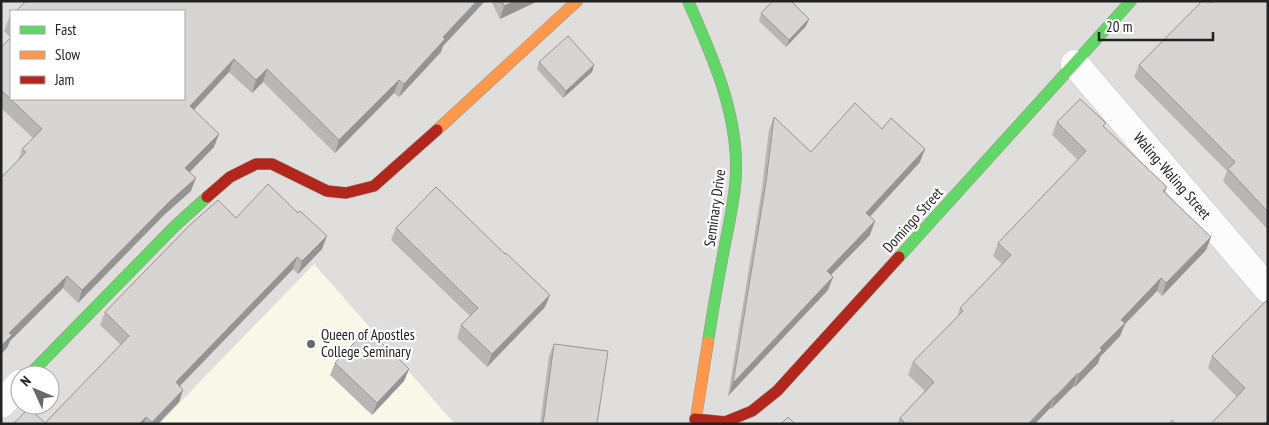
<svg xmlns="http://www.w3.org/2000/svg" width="1269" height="425" viewBox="0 0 1269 425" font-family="'PT Sans Narrow',sans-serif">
<rect width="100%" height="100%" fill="#f0eeeb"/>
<!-- residential -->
<path fill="#dfdedc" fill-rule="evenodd" d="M 1,1 L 1268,1 L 1268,424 L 1,424 ZM 11,11 L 184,11 L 184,99 L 11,99 ZM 20,375 L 50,375 L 50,405 L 20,405 Z"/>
<!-- education -->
<path fill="#f8f7e8" d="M 314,264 L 455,424 L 159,424 Z"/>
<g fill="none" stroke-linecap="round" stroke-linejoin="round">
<!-- street casing -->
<g stroke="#c9c8c7" stroke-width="29">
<path id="street" d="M 1075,64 L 1268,289
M 1,404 L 20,384"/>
</g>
<!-- fast casing -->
<g stroke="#999a82" stroke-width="12">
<path id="fast" d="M 688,1 C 712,55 738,113 736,173 C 735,202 727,231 722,260 C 717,287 712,315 708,342
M 899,257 L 1131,1
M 29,375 L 175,226 L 207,197"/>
</g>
<!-- slow casing -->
<g stroke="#999a82" stroke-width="12">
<path id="slow" d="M 437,130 L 577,1
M 695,424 L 708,342"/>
</g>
<!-- jam casing -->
<g stroke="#999a82" stroke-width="12">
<path id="jam" d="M 207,197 L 230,177 L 256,164 L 272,164 L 327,191 L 346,193 L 374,186 L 437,130
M 695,419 L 725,422 L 752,411 L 777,391 L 899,257"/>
</g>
<!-- street -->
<use href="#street" stroke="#fdfcfc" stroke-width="28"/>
<!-- fast -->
<use href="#fast" stroke="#63d668" stroke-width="11"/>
<!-- slow -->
<use href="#slow" stroke="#ff974d" stroke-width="11"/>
<!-- jam -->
<use href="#jam" stroke="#b3261e" stroke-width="11"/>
</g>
<!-- wall -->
<path fill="#b9b6b5" d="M 26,1 L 485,1 L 443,46 L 441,52 L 399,97 L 394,93 L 335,153 L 263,82 L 252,93 L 229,72 L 194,110 L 214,147 L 189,172 L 191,191 L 164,215 L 78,303 L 63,288 L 10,341 L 7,348 L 18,161 L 22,149 L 33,138 L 1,108 L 1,48 L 11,38 L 4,31 L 9,18 L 11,15 L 11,99 Z
M 491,1 L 538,1 L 500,19 Z
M 1268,1 L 1268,230 L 1223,181 L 1227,171 L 1134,77 L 1139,65 L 1211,3 Z
M 761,13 L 806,26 L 786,47 L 759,21 Z
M 539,62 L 594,65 L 592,72 L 563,98 L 537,69 Z
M 774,117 L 811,152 L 882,129 L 920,162 L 870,217 L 870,235 L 831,275 L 833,277 L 828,290 L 728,396 L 761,195 L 769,130 Z
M 1057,122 L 1104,127 L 1167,187 L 1165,193 L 1211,237 L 1206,250 L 1162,296 L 1157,291 L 1125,324 L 1120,336 L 1100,357 L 1098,363 L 1075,387 L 1074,386 L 1051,409 L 1050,408 L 1035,424 L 897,424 L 900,418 L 925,391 L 908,375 L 913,362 L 957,318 L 960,308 L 1002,264 L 993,256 L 998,243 L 1078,160 L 1052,135 Z
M 236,218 L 322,249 L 298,274 L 293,269 L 180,386 L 183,390 L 179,402 L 158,424 L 13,424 L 45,423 L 121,345 L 100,325 L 105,312 Z
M 396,228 L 545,307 L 487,367 L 457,338 L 461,325 L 470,316 L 391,240 Z
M 1267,300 L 1268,424 L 1237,397 L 1208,368 L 1212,356 Z
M 554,344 L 597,424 L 540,424 L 549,356 Z
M 335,363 L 409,369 L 404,381 L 372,415 L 330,375 Z"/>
<!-- shaded-wall -->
<path fill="#969493" d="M 477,1 L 485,1 L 443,46 L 441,52 L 399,97 L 404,84 L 443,37 Z
M 515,1 L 538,1 L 500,19 L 504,6 Z
M 809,19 L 806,26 L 786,47 L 789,40 Z
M 234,59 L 229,72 L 185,119 L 190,106 Z
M 594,65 L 592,72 L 563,98 L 566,91 Z
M 267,69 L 263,82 L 252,93 L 256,80 Z
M 399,80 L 394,93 L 335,153 L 339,140 Z
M 219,134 L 214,147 L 181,181 L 185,168 Z
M 925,149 L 920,162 L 861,226 L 866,213 Z
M 196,178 L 191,191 L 164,215 L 78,303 L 82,290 L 169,202 Z
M 875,221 L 870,235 L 822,284 L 827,271 Z
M 327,236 L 322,249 L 298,274 L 302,261 Z
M 1211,237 L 1206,250 L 1162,296 L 1166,283 Z
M 297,257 L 293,269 L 171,395 L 176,382 Z
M 67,276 L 63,288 L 10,341 L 7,348 L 1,354 L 1,346 L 9,333 Z
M 833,277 L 828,290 L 728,396 L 733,383 Z
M 1161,278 L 1157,291 L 1125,324 L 1120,336 L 1100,357 L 1098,363 L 1075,387 L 1079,374 L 1100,348 L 1121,320 Z
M 550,295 L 545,307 L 487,367 L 492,354 Z
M 409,369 L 404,381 L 372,415 L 377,403 Z
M 1078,373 L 1074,386 L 1051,409 L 1055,397 Z
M 183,390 L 179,402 L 158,424 L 151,424 Z
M 1055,396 L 1050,408 L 1035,424 L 1028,424 Z
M 146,417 L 144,424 L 139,424 Z"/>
<!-- building -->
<path fill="#d7d4d2" stroke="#969493" d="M 26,1 L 477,1 L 443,37 L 445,39 L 404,84 L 399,80 L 339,140 L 267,69 L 256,80 L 234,59 L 190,106 L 219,134 L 185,168 L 196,178 L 169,202 L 82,290 L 67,276 L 9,333 L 12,335 L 1,346 L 1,178 L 26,152 L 22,149 L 42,129 L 1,90 L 1,48 L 11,37 L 11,99 L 184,99 L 184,11 L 16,11 Z
M 502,1 L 515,1 L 504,6 Z
M 773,1 L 791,1 L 809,19 L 789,40 L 761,13 Z
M 1202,1 L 1209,1 L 1211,3 L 1213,1 L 1268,1 L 1268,212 L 1228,169 L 1235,162 L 1139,65 Z
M 568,36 L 594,65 L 566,91 L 539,62 Z
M 1080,99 L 1106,123 L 1103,126 L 1167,187 L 1163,191 L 1211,237 L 1166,283 L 1161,278 L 1121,320 L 1125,323 L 1100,348 L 1102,350 L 1079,374 L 1078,373 L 1055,397 L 1055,396 L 1028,424 L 906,424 L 900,418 L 934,382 L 913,362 L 963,311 L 960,308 L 1011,255 L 998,243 L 1086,151 L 1057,122 Z
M 855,103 L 882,129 L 891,118 L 925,149 L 866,213 L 875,221 L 827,271 L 833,277 L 733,383 L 766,182 L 774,117 L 811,152 Z
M 268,184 L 298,213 L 300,211 L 327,236 L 302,261 L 297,257 L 176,382 L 183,390 L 152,422 L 146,417 L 139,424 L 13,424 L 29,408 L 45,423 L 129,336 L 105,312 L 190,225 L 218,200 L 236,218 Z
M 436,187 L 505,254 L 506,253 L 550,295 L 492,354 L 461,325 L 478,308 L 396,228 Z
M 1267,300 L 1268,301 L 1268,420 L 1264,424 L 1211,424 L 1245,388 L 1212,356 Z
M 367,329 L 409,369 L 377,403 L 335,363 Z
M 554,344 L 608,351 L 597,424 L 543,424 Z
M 788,417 L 795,424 L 781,424 Z
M 1172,420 L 1176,424 L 1169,424 Z"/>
<!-- markers -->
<circle fill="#6a6968" stroke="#fff" stroke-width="2" cx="311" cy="344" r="5"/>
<g text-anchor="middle" stroke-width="4.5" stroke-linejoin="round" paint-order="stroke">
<!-- street labels -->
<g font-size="15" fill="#222" stroke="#fff">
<text transform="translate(1172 176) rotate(49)" y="5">Waling-Waling Street</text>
<text transform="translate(715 208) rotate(-82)" y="5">Seminary Drive</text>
<text transform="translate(913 220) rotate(-48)" y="5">Domingo Street</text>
</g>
<!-- poi labels -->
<g font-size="15" fill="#222" stroke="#fff" text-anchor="start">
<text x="321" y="340">Queen of Apostles<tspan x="321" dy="17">College Seminary</tspan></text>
</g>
</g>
<!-- border -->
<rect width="1269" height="425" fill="none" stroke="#222222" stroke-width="5"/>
<!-- legend -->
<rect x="10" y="10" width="175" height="90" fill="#ffffff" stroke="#a7a7a7"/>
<rect x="20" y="26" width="25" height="8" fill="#63d668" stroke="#a7a7a7"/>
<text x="55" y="35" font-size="15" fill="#222222">Fast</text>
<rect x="20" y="51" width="25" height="8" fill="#ff974d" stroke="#a7a7a7"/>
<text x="55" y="60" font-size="15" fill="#222222">Slow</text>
<rect x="20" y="76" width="25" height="8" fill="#b3261e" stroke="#a7a7a7"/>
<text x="55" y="85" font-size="15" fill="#222222">Jam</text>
<!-- north arrow -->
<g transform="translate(35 390) rotate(314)"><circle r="24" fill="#ffffff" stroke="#a7a7a7"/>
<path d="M0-4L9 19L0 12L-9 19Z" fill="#6a6968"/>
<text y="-8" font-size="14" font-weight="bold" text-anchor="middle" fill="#222222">N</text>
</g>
<!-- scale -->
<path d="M1099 32v8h114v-8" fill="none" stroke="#222222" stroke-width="2.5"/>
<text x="1106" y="32" font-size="15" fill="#222222" stroke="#ffffff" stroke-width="4" paint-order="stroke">20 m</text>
</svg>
